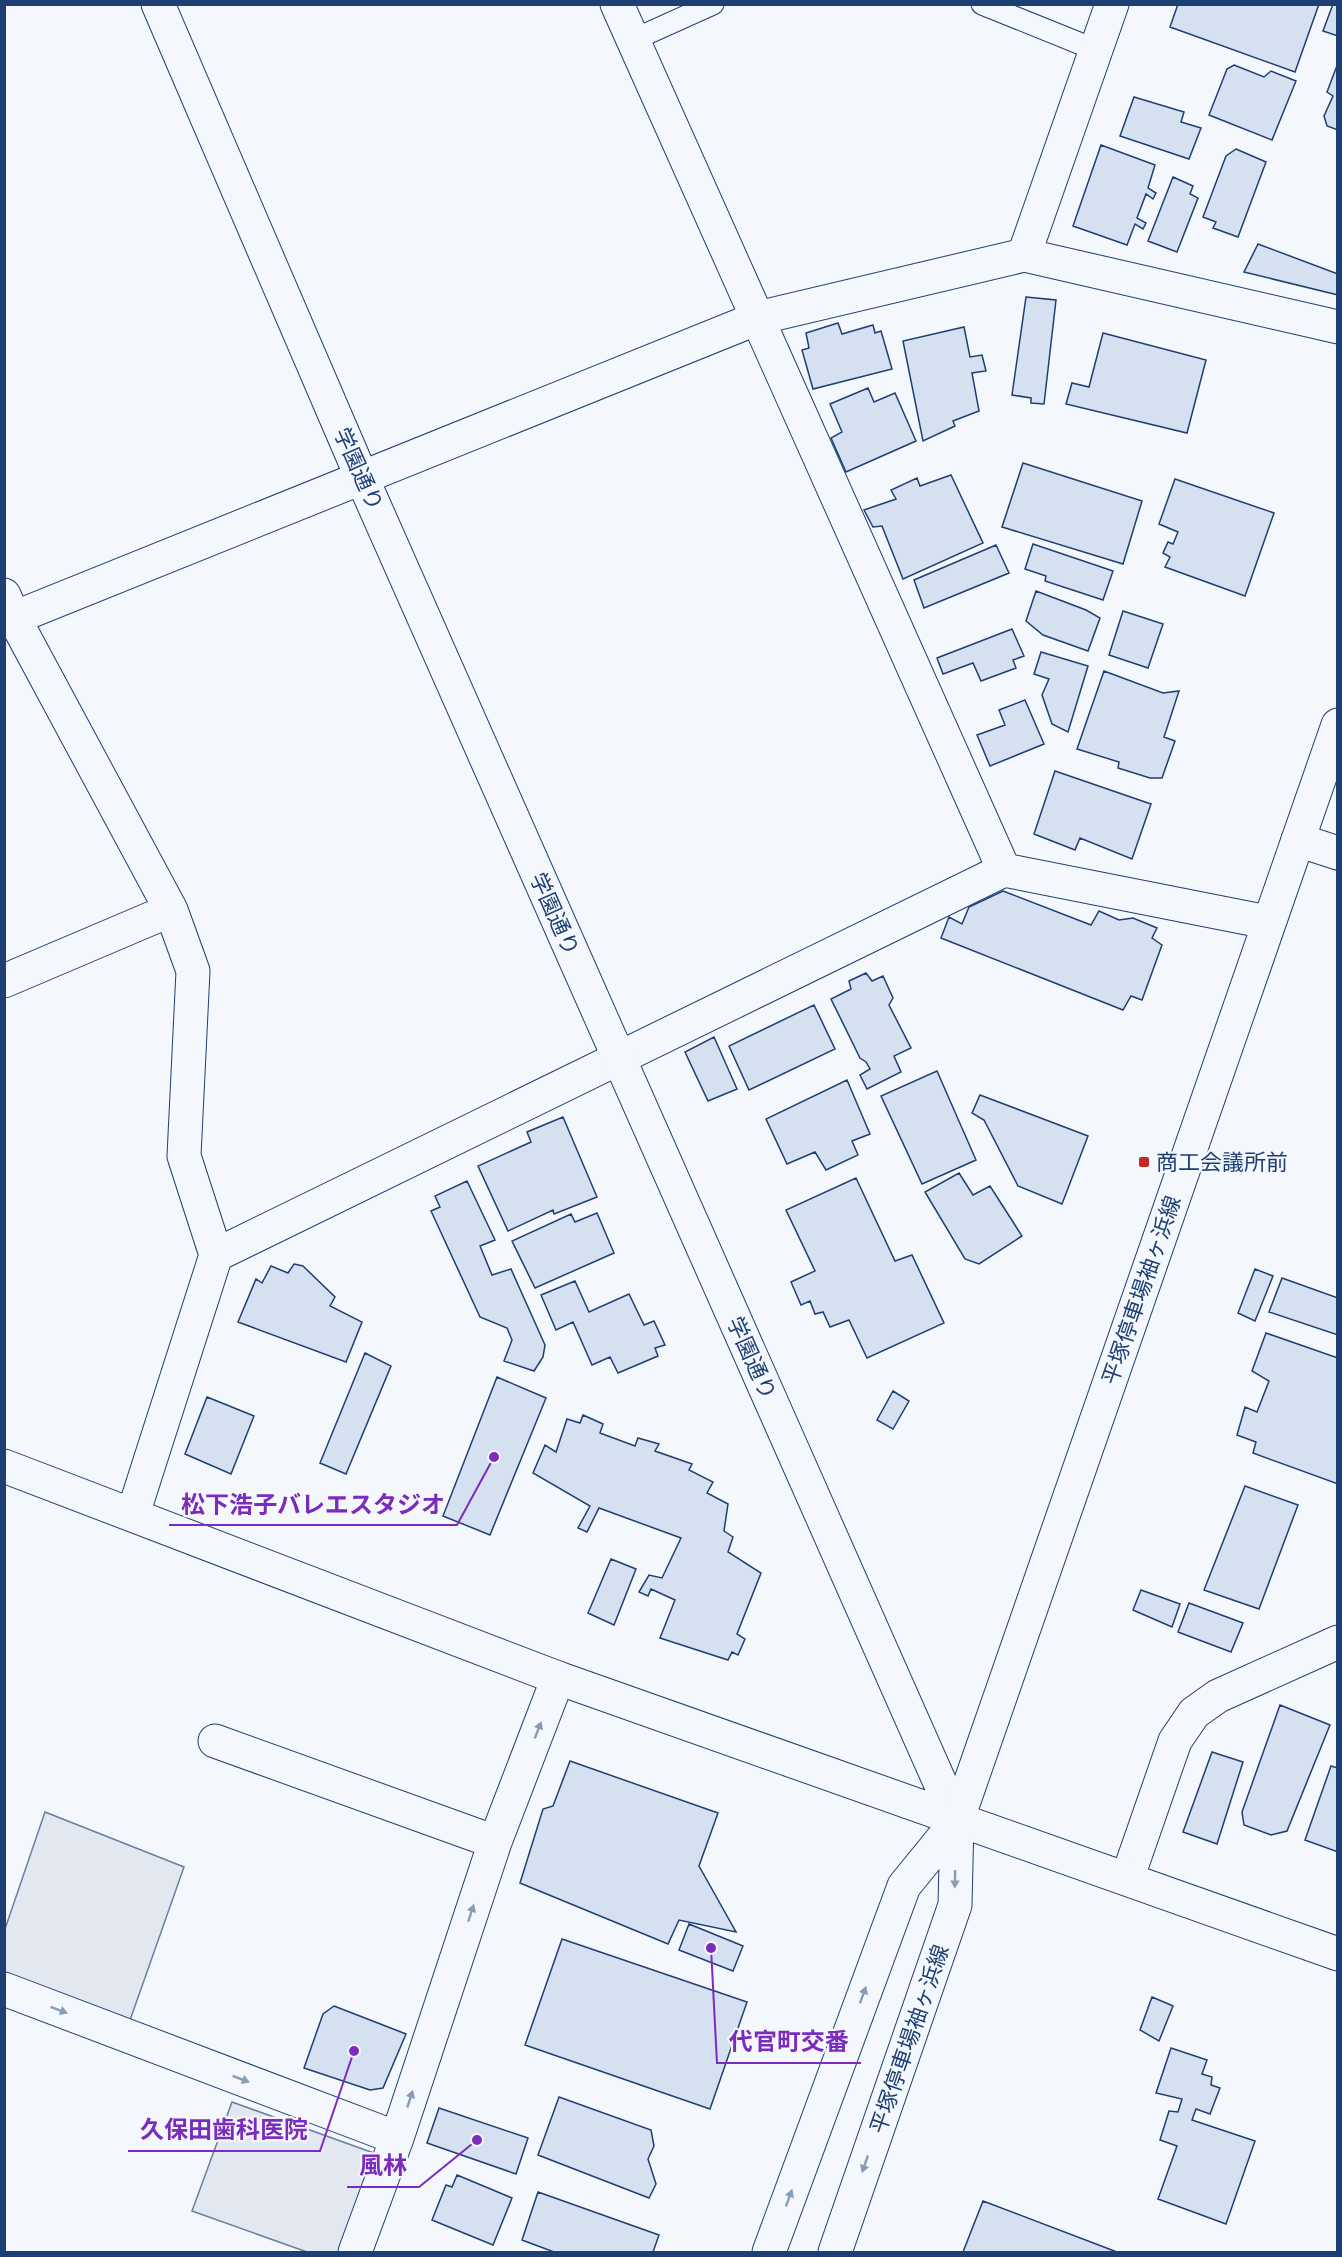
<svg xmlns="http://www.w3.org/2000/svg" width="1342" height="2257" viewBox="0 0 1342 2257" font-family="'Exo 2','Noto Sans JP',sans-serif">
<rect width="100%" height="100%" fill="#f4f7fb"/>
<!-- parking -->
<path fill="#e3e8f0" stroke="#687fa3" stroke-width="1.5" d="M 45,1812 L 184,1867 L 129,2023 L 5,1980 L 5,1929 Z
M 232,2102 L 382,2156 L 347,2252 L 307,2252 L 192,2211 Z"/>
<!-- building -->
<path fill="#d5e0f0" stroke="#1d3f73" stroke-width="1.5" d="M 1178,4 L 1319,4 L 1295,72 L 1170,27 Z
M 1333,4 L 1338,4 L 1338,36 L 1323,31 Z
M 1338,63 L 1338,130 L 1327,126 L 1324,116 L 1333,96 L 1327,92 Z
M 1234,65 L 1264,77 L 1271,71 L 1296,81 L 1272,140 L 1209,115 L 1227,69 Z
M 1134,97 L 1184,112 L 1181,122 L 1201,128 L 1189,159 L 1120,136 Z
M 1101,145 L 1155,165 L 1148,188 L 1156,193 L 1153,199 L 1146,194 L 1137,218 L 1146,223 L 1143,229 L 1135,224 L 1127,245 L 1073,226 Z
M 1236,149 L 1266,162 L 1238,237 L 1213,228 L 1216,222 L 1203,217 L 1226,156 Z
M 1173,177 L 1193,186 L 1190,194 L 1198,198 L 1177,252 L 1148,241 Z
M 1258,244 L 1338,274 L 1338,295 L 1244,272 Z
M 1026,297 L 1056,300 L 1044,404 L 1031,403 L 1031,398 L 1012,395 Z
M 838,323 L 842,334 L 873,325 L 875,333 L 881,331 L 892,369 L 813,389 L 802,350 L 809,348 L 806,333 Z
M 964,327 L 970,357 L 982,355 L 986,371 L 972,373 L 979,411 L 953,421 L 955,426 L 923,441 L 903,341 Z
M 1103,333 L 1206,360 L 1187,433 L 1066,404 L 1072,383 L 1089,387 Z
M 868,388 L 874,402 L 895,393 L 916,441 L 846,472 L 831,438 L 842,432 L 830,404 Z
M 1023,463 L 1142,501 L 1123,564 L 1002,527 Z
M 951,475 L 983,543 L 903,579 L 882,526 L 873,527 L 864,510 L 896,499 L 891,490 L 917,478 L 920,486 Z
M 1175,479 L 1274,513 L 1245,596 L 1165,567 L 1170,557 L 1163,553 L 1168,542 L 1173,544 L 1178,532 L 1159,524 Z
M 1033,544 L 1113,571 L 1103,600 L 1045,581 L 1046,576 L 1025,569 Z
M 996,545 L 1009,573 L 924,608 L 914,580 Z
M 1036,591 L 1086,610 L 1100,618 L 1088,651 L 1043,635 L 1026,621 Z
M 1123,611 L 1163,624 L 1148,668 L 1109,655 Z
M 1012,629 L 1024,656 L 1013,660 L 1016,668 L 981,681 L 973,663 L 943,674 L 937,658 Z
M 1041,652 L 1088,666 L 1068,732 L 1052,724 L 1042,695 L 1049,679 L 1034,674 Z
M 1104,671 L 1163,693 L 1179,691 L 1164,737 L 1175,741 L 1162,778 L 1150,778 L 1118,768 L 1119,762 L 1077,749 Z
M 1025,700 L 1044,744 L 990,766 L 977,735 L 1005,725 L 999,710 Z
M 1055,771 L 1151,804 L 1132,859 L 1080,838 L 1075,850 L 1034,834 Z
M 1003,891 L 1091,925 L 1099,911 L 1119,920 L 1133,918 L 1157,928 L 1152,938 L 1162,945 L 1142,1000 L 1131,996 L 1123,1010 L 941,938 L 949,917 L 962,924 L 969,907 Z
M 866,973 L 872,981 L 883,976 L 893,998 L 889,1005 L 911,1048 L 894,1056 L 901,1072 L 867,1089 L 860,1075 L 870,1069 L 866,1062 L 860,1058 L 831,999 L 851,989 L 849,981 Z
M 814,1005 L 835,1049 L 749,1090 L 729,1046 Z
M 714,1037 L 737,1089 L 708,1101 L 685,1052 Z
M 937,1071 L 976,1160 L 922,1184 L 881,1096 Z
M 847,1080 L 870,1134 L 852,1141 L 858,1155 L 826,1170 L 815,1152 L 787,1164 L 766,1119 Z
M 980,1095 L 1088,1136 L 1062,1204 L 1018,1186 L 984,1120 L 972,1113 Z
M 563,1117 L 597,1197 L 554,1214 L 553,1210 L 508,1231 L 478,1166 L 531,1142 L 527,1132 Z
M 959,1173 L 973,1195 L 990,1186 L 1022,1236 L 979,1264 L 965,1259 L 925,1192 Z
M 856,1178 L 895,1261 L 912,1255 L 944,1323 L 867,1358 L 849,1320 L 830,1327 L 823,1312 L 815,1314 L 810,1301 L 801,1305 L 791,1282 L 815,1271 L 786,1210 Z
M 467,1181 L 495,1240 L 480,1246 L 492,1275 L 511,1269 L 545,1345 L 543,1357 L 534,1371 L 504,1361 L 512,1340 L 507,1328 L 480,1317 L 431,1211 L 440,1207 L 435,1196 Z
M 597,1213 L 614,1253 L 535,1288 L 512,1241 L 571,1214 L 575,1222 Z
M 294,1264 L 303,1266 L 335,1297 L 330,1306 L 362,1322 L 346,1362 L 238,1322 L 256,1279 L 262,1283 L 271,1266 L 288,1273 Z
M 1255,1269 L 1273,1276 L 1255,1321 L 1238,1313 Z
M 1282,1278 L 1338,1298 L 1338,1335 L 1269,1312 Z
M 575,1281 L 589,1312 L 629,1294 L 644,1325 L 654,1321 L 665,1345 L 655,1348 L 658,1356 L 618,1373 L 610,1357 L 592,1365 L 573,1322 L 556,1330 L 541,1295 Z
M 1266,1333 L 1338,1358 L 1338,1484 L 1253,1453 L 1256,1442 L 1237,1435 L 1245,1407 L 1257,1412 L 1269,1381 L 1252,1371 Z
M 365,1353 L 391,1366 L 346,1474 L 320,1463 Z
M 497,1377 L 546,1398 L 490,1535 L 443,1516 Z
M 893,1391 L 909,1401 L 893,1429 L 877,1420 Z
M 207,1397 L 254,1416 L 231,1474 L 185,1454 Z
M 583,1415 L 603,1424 L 600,1433 L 635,1446 L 638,1438 L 659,1444 L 655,1451 L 692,1464 L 689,1470 L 713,1482 L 707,1493 L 728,1504 L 724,1531 L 733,1537 L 728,1552 L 761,1573 L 737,1634 L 745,1639 L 738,1655 L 732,1652 L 728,1660 L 660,1638 L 675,1600 L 651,1589 L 648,1596 L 639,1592 L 649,1575 L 662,1578 L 681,1538 L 599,1508 L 587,1532 L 578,1528 L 590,1506 L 533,1473 L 545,1445 L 556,1452 L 567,1419 L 580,1423 Z
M 1245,1486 L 1298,1505 L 1259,1609 L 1204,1590 Z
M 611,1559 L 636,1569 L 614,1625 L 588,1613 Z
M 1141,1590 L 1180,1604 L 1172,1627 L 1133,1610 Z
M 1189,1603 L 1243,1623 L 1231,1652 L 1178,1632 Z
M 1280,1705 L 1330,1725 L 1287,1831 L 1271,1835 L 1244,1825 L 1242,1812 Z
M 1212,1752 L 1243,1762 L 1217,1844 L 1183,1832 Z
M 570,1761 L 718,1813 L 699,1866 L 736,1932 L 679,1920 L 668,1944 L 520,1883 L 543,1809 L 553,1806 Z
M 1331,1766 L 1338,1768 L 1338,1852 L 1305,1840 Z
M 689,1924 L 743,1946 L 733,1971 L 679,1950 Z
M 562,1939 L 747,2002 L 710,2109 L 525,2045 Z
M 1152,1997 L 1173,2006 L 1159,2041 L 1140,2030 Z
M 334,2006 L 406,2034 L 383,2088 L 370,2090 L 304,2068 L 323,2014 Z
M 1171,2048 L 1207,2060 L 1202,2074 L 1212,2077 L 1211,2085 L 1220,2088 L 1210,2114 L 1196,2109 L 1192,2120 L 1255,2141 L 1226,2224 L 1158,2199 L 1177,2146 L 1160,2140 L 1169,2111 L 1178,2112 L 1182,2099 L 1156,2093 Z
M 559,2097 L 651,2130 L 654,2146 L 648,2159 L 656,2184 L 649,2198 L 538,2155 Z
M 439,2108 L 528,2138 L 516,2174 L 427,2143 Z
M 457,2175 L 512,2198 L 493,2245 L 432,2220 L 446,2185 L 452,2187 Z
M 538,2192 L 659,2235 L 653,2252 L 554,2252 L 522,2240 Z
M 983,2201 L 1117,2252 L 963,2252 Z"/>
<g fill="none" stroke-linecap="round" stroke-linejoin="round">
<!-- service casing -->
<g stroke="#1d3f73" stroke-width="23">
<path id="service" d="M 982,4 L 1096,50
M 633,40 L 713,4"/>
</g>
<!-- minor casing -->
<g stroke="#1d3f73" stroke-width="35">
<path id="minor" d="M 617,4 L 1004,870
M 1024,255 L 1112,4
M 4,595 L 14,618 L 171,910 L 193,971 L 184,1156 L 216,1255 L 133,1514
M 4,622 L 758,318 L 1024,255 L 1338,327
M 1298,840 L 1338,853
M 4,981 L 171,910
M 216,1255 L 1004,870 L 1267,922
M 215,1741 L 495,1842
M 1127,1879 L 1175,1741 L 1194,1713 L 1218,1696 L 1338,1642
M 4,1989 L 397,2138
M 355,2252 L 397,2138 L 495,1842 L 558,1678"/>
</g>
<!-- tertiary casing -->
<g stroke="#1d3f73" stroke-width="35">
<path id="tertiary" d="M 158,4 L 362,478 L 957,1821
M 4,1466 L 558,1678 L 1338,1954"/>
</g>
<!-- secondary casing -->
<g stroke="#1d3f73" stroke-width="35">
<path id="secondary" d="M 769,2252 L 904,1886 L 957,1821
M 835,2252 L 955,1905 L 957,1821 L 1338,725"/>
</g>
<!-- service -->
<use href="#service" stroke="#f4f7fb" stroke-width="21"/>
<!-- minor -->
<use href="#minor" stroke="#f4f7fb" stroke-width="33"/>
<!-- tertiary -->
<use href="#tertiary" stroke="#f4f7fb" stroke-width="33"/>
<!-- secondary -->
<use href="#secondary" stroke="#f4f7fb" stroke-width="33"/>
</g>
<!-- one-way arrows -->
<defs><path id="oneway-solid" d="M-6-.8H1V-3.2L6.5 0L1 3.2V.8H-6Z" transform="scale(1.5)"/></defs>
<g fill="#889bb7">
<use href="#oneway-solid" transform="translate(538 1730) rotate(-69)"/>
<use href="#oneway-solid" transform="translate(955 1879) rotate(91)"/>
<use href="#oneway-solid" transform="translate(471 1913) rotate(-72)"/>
<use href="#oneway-solid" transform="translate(863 1995) rotate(-70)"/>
<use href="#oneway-solid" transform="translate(59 2010) rotate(21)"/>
<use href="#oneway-solid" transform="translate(241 2079) rotate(21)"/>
<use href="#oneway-solid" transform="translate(410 2099) rotate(-72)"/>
<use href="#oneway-solid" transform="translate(865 2164) rotate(109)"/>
<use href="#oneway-solid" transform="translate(789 2198) rotate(-70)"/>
</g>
<!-- markers -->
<rect fill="#c62828" stroke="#f4f7fb" stroke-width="2" x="1138" y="1156" width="12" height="12" rx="3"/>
<g text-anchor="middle" stroke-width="4.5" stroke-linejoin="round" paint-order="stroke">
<!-- street labels -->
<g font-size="22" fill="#1d3f73" stroke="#f4f7fb">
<text transform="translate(359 469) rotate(66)" y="8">学園通り</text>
<text transform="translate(555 914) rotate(66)" y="8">学園通り</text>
<text transform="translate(1141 1290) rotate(-71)" y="8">平塚停車場袖ヶ浜線</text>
<text transform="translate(752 1358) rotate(66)" y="8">学園通り</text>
<text transform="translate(909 2039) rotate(-71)" y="8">平塚停車場袖ヶ浜線</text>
</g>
<!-- poi labels -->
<g font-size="22" fill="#1d3f73" stroke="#f4f7fb" text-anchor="start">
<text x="1156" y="1170">商工会議所前</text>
</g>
</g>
<!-- callouts -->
<path fill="none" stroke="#7b2cbf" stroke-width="2" d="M494 1457L457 1525H169M711 1948L717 2063H861M354 2051L320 2151H128M477 2140L419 2187H347"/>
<g fill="#7b2cbf" stroke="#f4f7fb" stroke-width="2">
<circle cx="494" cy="1457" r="6"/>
<circle cx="711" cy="1948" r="6"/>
<circle cx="354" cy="2051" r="6"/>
<circle cx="477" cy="2140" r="6"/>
</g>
<g font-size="24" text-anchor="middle" font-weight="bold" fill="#7b2cbf" stroke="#f4f7fb" stroke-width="4.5" stroke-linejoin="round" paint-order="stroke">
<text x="313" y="1513">松下浩子バレエスタジオ</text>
<text x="789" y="2050">代官町交番</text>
<text x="224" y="2138">久保田歯科医院</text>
<text x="383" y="2174">風林</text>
</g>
<!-- border -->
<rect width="1342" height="2257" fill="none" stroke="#1d3f73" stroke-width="12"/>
</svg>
